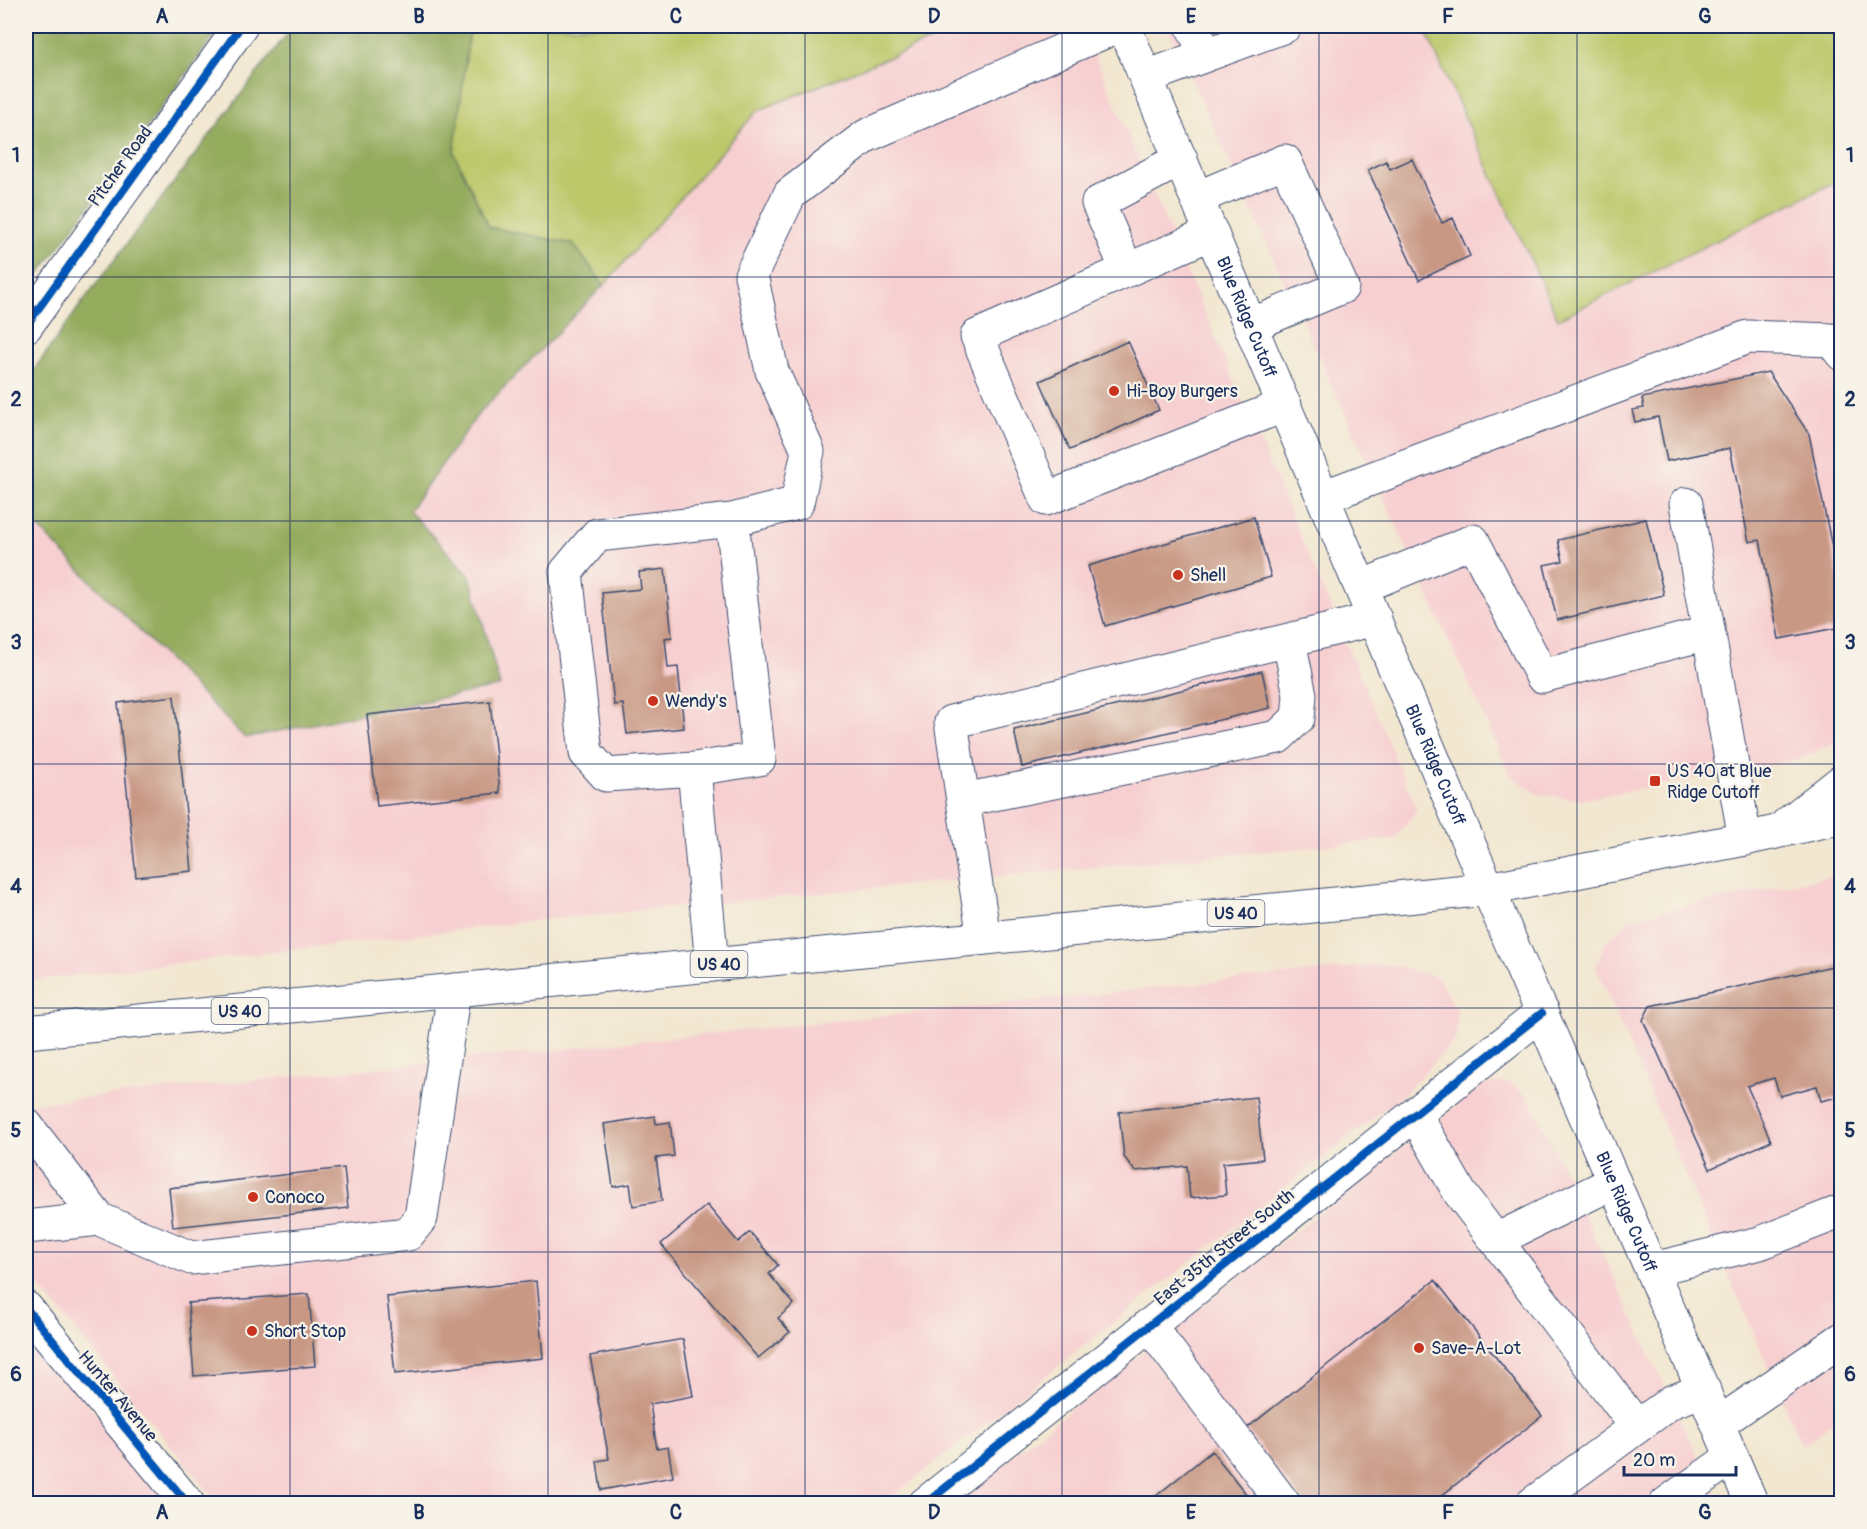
<svg xmlns="http://www.w3.org/2000/svg" width="1867" height="1529" viewBox="0 0 1867 1529" font-family="Pangolin,sans-serif">
<rect width="100%" height="100%" fill="#f7f3e8"/>
<filter id="ink" filterUnits="userSpaceOnUse"><feTurbulence type="fractalNoise" baseFrequency=".0167" numOctaves="2"/><feDisplacementMap in="SourceGraphic" scale="12" xChannelSelector="R" yChannelSelector="G"/><feConvolveMatrix kernelMatrix="1 2 1 2 8 2 1 2 1" color-interpolation-filters="sRGB"/></filter>
<filter id="wash" filterUnits="userSpaceOnUse"><feTurbulence type="fractalNoise" baseFrequency=".008" numOctaves="4" result="noise"/><feDisplacementMap in="SourceGraphic" scale="24" xChannelSelector="R" yChannelSelector="G"/><feGaussianBlur stdDeviation="1.35" result="paint"/><feColorMatrix in="noise" values="0 0 0 0 0 0 0 0 0 0 0 0 0 0 0 0 0 1.4 0 .05"/><feComposite in="paint" operator="in"/></filter>
<g filter="url(#wash)">
<rect width="100%" height="100%" fill="#f2e7d0"/>
<!-- built -->
<path fill="#f7cfd1" d="M 966,26 L 1082,26 L 1417,809 L 1395,839 L 551,919 L 26,981 L 26,515 L 245,738 L 500,686 L 470,576 L 408,511 L 479,413 L 604,285 L 757,111 Z
M 1167,26 L 1423,26 L 1558,319 L 1841,179 L 1841,739 L 1800,759 L 1580,800 L 1538,794 L 1511,776 Z
M 1841,874 L 1841,1416 L 1802,1446 L 1596,967 L 1605,943 L 1632,918 Z
M 1388,964 L 1437,977 L 1457,1010 L 1456,1039 L 1405,1093 L 884,1503 L 218,1503 L 26,1270 L 26,1104 Z
M 1509,1082 L 1531,1100 L 1719,1503 L 951,1504 L 1482,1085 Z
M 26,1328 L 169,1503 L 26,1503 Z"/>
<!-- green -->
<path fill="#bcc86a" stroke="#6c7c64" stroke-width="1.5" d="M 476,26 L 966,26 L 757,111 L 604,285 L 573,244 L 489,228 L 454,153 L 469,34 Z
M 1423,26 L 1841,26 L 1841,179 L 1558,319 Z"/>
<!-- forest -->
<path fill="#95ac5e" stroke="#586e5e" stroke-width="1.5" d="M 26,26 L 221,26 L 26,292 Z
M 293,26 L 476,26 L 469,34 L 454,153 L 489,227 L 573,244 L 604,285 L 479,413 L 409,511 L 470,576 L 500,686 L 245,738 L 26,515 L 26,381 L 84,300 Z"/>
<g id="blocks">
<!-- building -->
<path fill="#c89884" d="M 1412,159 L 1442,223 L 1453,218 L 1470,256 L 1419,280 L 1368,170 L 1386,161 L 1390,169 Z
M 1128,341 L 1159,410 L 1070,450 L 1040,381 Z
M 1768,372 L 1809,434 L 1842,597 L 1842,627 L 1779,639 L 1760,540 L 1749,542 L 1730,448 L 1667,461 L 1658,417 L 1635,422 L 1632,410 L 1644,408 L 1642,398 Z
M 1254,517 L 1271,577 L 1105,626 L 1088,566 Z
M 1646,519 L 1664,595 L 1557,620 L 1544,565 L 1563,561 L 1558,540 Z
M 665,569 L 672,637 L 665,638 L 668,668 L 678,667 L 684,728 L 627,734 L 623,704 L 614,705 L 602,593 L 641,589 L 639,572 Z
M 1262,671 L 1270,708 L 1022,767 L 1014,730 Z
M 174,696 L 192,871 L 136,877 L 118,703 Z
M 490,701 L 500,793 L 377,806 L 367,715 Z
M 1842,964 L 1842,1096 L 1821,1101 L 1817,1086 L 1780,1096 L 1774,1078 L 1747,1086 L 1771,1141 L 1710,1169 L 1643,1020 L 1650,1006 Z
M 1256,1097 L 1263,1159 L 1223,1163 L 1226,1195 L 1190,1198 L 1187,1166 L 1135,1171 L 1124,1157 L 1119,1112 Z
M 655,1116 L 656,1124 L 670,1122 L 674,1156 L 656,1158 L 662,1201 L 633,1206 L 630,1184 L 613,1187 L 604,1124 Z
M 344,1168 L 348,1208 L 173,1227 L 169,1188 Z
M 707,1205 L 738,1242 L 750,1232 L 778,1265 L 769,1274 L 794,1304 L 778,1318 L 790,1332 L 758,1358 L 661,1244 Z
M 1435,1280 L 1542,1416 L 1431,1504 L 1305,1504 L 1246,1429 Z
M 536,1281 L 543,1358 L 395,1374 L 387,1297 Z
M 309,1294 L 315,1366 L 194,1376 L 188,1303 Z
M 683,1339 L 693,1396 L 650,1404 L 657,1449 L 668,1447 L 673,1477 L 601,1490 L 597,1461 L 609,1459 L 590,1356 Z
M 1212,1451 L 1254,1504 L 1146,1504 Z"/>
</g>
</g>
<g filter="url(#ink)">
<use href="#blocks" fill-opacity="0" stroke="#3b4b6f" stroke-width="1.5"/>
<g fill="none" stroke-linecap="round" stroke-linejoin="round">
<!-- minor casing -->
<g stroke="#3b4b6f" stroke-width="35">
<path id="minor" d="M 1206,55 L 1285,26
M 1147,77 L 1206,55 L 1192,26
M 1197,198 L 1285,161 L 1342,287 L 1251,325
M 1212,233 L 977,336 L 1046,499 L 1285,405
M 1127,270 L 1098,203 L 1181,159
M 26,326 L 241,26
M 1323,497 L 1748,337 L 1831,340 L 1842,354
M 1686,504 L 1745,839
M 732,520 L 759,759 L 694,769 L 606,775 L 586,753 L 566,572 L 597,535 Z
M 732,520 L 797,503 L 808,451 L 772,371 L 751,275 L 790,194 L 866,136 L 1118,26
M 1361,587 L 1473,541 L 1542,676 L 1708,633
M 694,769 L 712,965
M 964,800 L 1278,737 L 1298,718 L 1300,695 L 1289,641
M 984,938 L 951,722 L 1375,619
M 1415,1114 L 1460,1193 L 1637,1427
M 26,1125 L 99,1219
M 26,1227 L 99,1219 L 191,1258 L 408,1234 L 421,1218 L 454,990
M 1496,1240 L 1614,1182
M 1653,1269 L 1760,1243 L 1842,1211
M 26,1308 L 188,1504
M 1149,1325 L 1284,1504
M 1718,1424 L 1842,1339
M 925,1504 L 1542,1013
M 1532,1504 L 1671,1402 L 1704,1390
M 1666,1504 L 1732,1457"/>
</g>
<!-- major casing -->
<g stroke="#3b4b6f" stroke-width="35">
<g id="major">
<path id="s1" d="M 1124,26 L 1488,889 L 1752,1504"/>
<path d="M 1786,825 L 1842,781"/>
<path d="M 26,1032 L 1488,889 L 1745,839 L 1842,817"/>
</g>
</g>
<!-- minor -->
<use href="#minor" stroke="#fff" stroke-width="33"/>
<!-- major -->
<use href="#major" stroke="#fff" stroke-width="33"/>
<!-- cycleway casing -->
<g stroke="#f7f3e8" stroke-width="11">
<path id="cycleway" d="M 26,326 L 241,26
M 26,1308 L 188,1504
M 925,1504 L 1542,1013"/>
</g>
<!-- cycleway -->
<use href="#cycleway" stroke="#0057b8" stroke-width="8"/>
</g>
</g>
<!-- grid -->
<path fill="none" stroke="#1b2f5e" stroke-width="1.5" stroke-opacity="0.55" d="M 290,26 L 290,1504M 548,26 L 548,1504M 805,26 L 805,1504M 1062,26 L 1062,1504M 1319,26 L 1319,1504M 1577,26 L 1577,1504M 26,277 L 1842,277M 26,521 L 1842,521M 26,764 L 1842,764M 26,1008 L 1842,1008M 26,1252 L 1842,1252"/>
<!-- markers -->
<g fill="#c8321e" stroke="#f7f3e8" stroke-width="2">
<circle cx="1114" cy="391" r="6"/>
<circle cx="1178" cy="575" r="6"/>
<circle cx="653" cy="701" r="6"/>
<rect x="1649" y="775" width="12" height="12" rx="3"/>
<circle cx="253" cy="1197" r="6"/>
<circle cx="252" cy="1331" r="6"/>
<circle cx="1419" cy="1348" r="6"/>
</g>
<g text-anchor="middle" stroke-width="4.5" stroke-linejoin="round" paint-order="stroke">
<!-- shield labels -->
<g fill="#f7f3e8" stroke="#5d6a87" stroke-width="1.5">
<rect x="1207.5" y="900" width="57" height="26" rx="4.5"/>
<rect x="690.5" y="951" width="57" height="26" rx="4.5"/>
<rect x="211.5" y="998" width="57" height="26" rx="4.5"/>
</g>
<g font-size="16" font-weight="bold" fill="#1b2f5e">
<text x="1236" y="919">US 40</text>
<text x="719" y="970">US 40</text>
<text x="240" y="1017">US 40</text>
</g>
<!-- street labels -->
<g font-size="18" fill="#1b2f5e" stroke="#f7f3e8">
<text transform="translate(120 166) rotate(-54)" y="6">Pitcher Road</text>
<text dy="6" stroke="none"><textPath href="#s1" startOffset="316">Blue Ridge Cutoff</textPath></text>
<text dy="6" stroke="none"><textPath href="#s1" startOffset="802">Blue Ridge Cutoff</textPath></text>
<text dy="6" stroke="none"><textPath href="#s1" startOffset="1288">Blue Ridge Cutoff</textPath></text>
<text transform="translate(1224 1247) rotate(-39)" y="6">East 35th Street South</text>
<text transform="translate(118 1396) rotate(50)" y="6">Hunter Avenue</text>
</g>
<!-- poi labels -->
<g font-size="18" fill="#1b2f5e" stroke="#f7f3e8" text-anchor="start">
<text x="1126" y="397">Hi-Boy Burgers</text>
<text x="1190" y="581">Shell</text>
<text x="665" y="707">Wendy's</text>
<text x="1667" y="777">US 40 at Blue<tspan x="1667" dy="21">Ridge Cutoff</tspan></text>
<text x="265" y="1203">Conoco</text>
<text x="264" y="1337">Short Stop</text>
<text x="1431" y="1354">Save-A-Lot</text>
</g>
</g>
<!-- margin -->
<rect width="1867" height="1529" fill="none" stroke="#f7f3e8" stroke-width="66"/>
<!-- scale -->
<path d="M1624 1466v9h112v-9" fill="none" stroke="#1b2f5e" stroke-width="3"/>
<text x="1633" y="1466" font-size="18" fill="#1b2f5e" stroke="#f7f3e8" stroke-width="4.5" paint-order="stroke">20 m</text>
<rect x="33" y="33" width="1801" height="1463" fill="none" stroke="#1b2f5e" stroke-width="2"/>
<g font-size="20" text-anchor="middle" font-weight="bold" fill="#1b2f5e">
<text x="162" y="23">A</text>
<text x="419" y="23">B</text>
<text x="676" y="23">C</text>
<text x="934" y="23">D</text>
<text x="1191" y="23">E</text>
<text x="1448" y="23">F</text>
<text x="1705" y="23">G</text>
<text x="16" y="162">1</text>
<text x="1850" y="162">1</text>
<text x="16" y="406">2</text>
<text x="1850" y="406">2</text>
<text x="16" y="649">3</text>
<text x="1850" y="649">3</text>
<text x="16" y="893">4</text>
<text x="1850" y="893">4</text>
<text x="16" y="1137">5</text>
<text x="1850" y="1137">5</text>
<text x="16" y="1381">6</text>
<text x="1850" y="1381">6</text>
<text x="162" y="1519">A</text>
<text x="419" y="1519">B</text>
<text x="676" y="1519">C</text>
<text x="934" y="1519">D</text>
<text x="1191" y="1519">E</text>
<text x="1448" y="1519">F</text>
<text x="1705" y="1519">G</text>
</g>
</svg>
